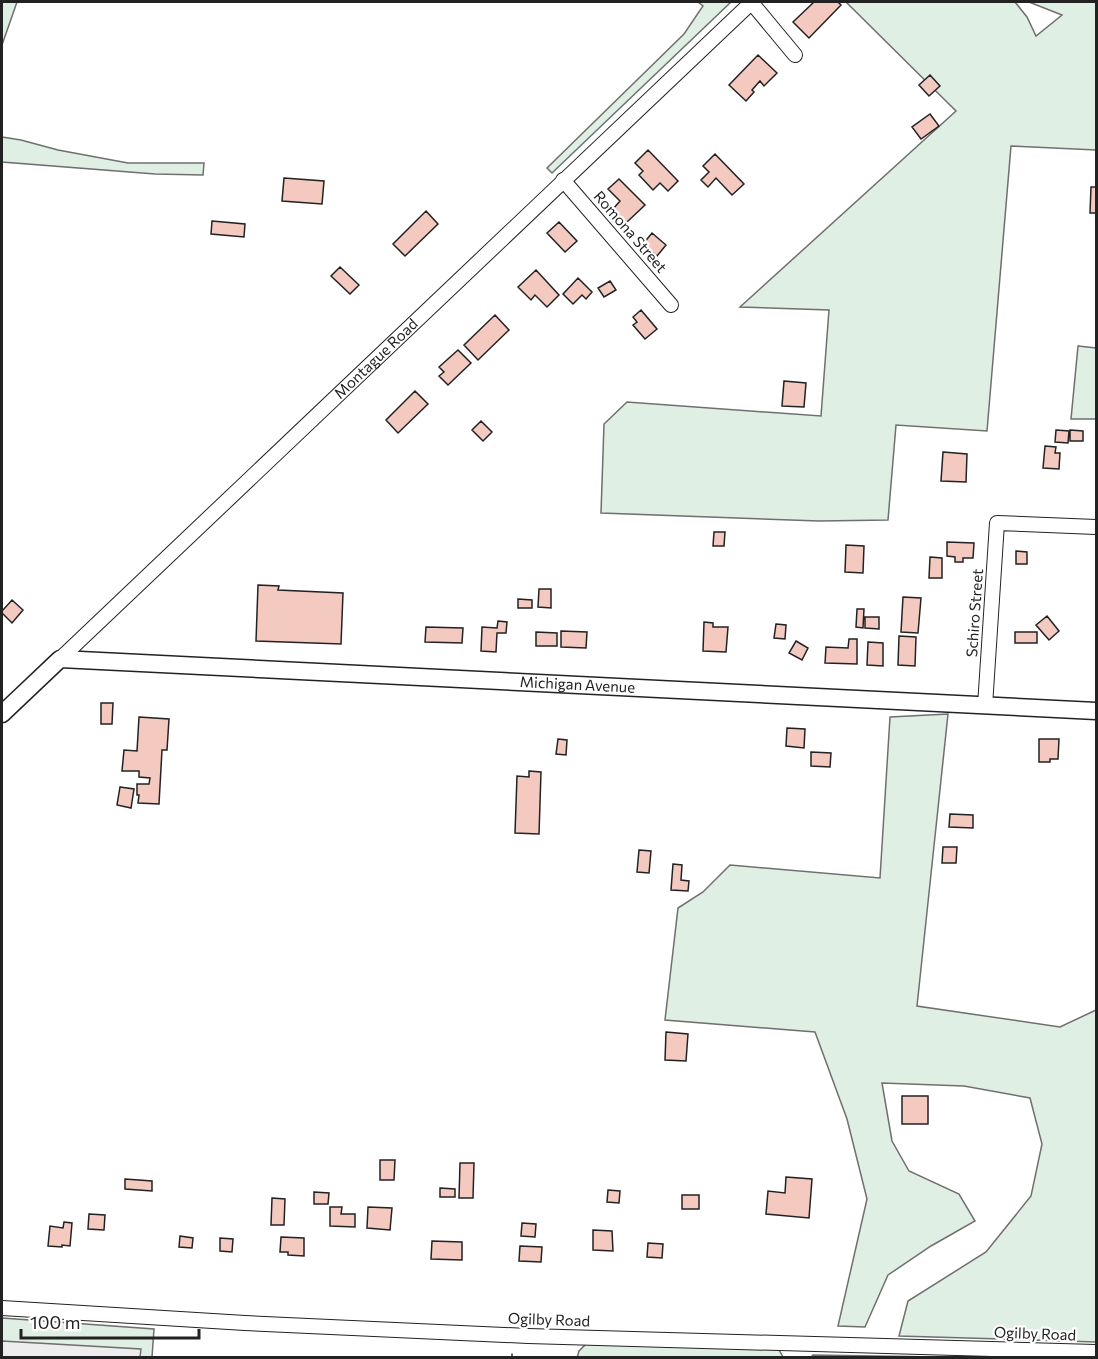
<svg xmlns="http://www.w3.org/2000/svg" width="1098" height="1359" viewBox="0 0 1098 1359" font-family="Commissioner,sans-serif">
<rect width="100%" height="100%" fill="#fff"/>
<!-- green -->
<path fill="#e0efe3" stroke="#6f6f6f" stroke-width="1.5" d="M 2,2 L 17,2 L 2,45 Z
M 698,2 L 731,2 L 552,173 L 547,168 L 684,34 L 703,6 Z
M 846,2 L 1015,2 L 1027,17 L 1036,36 L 1062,15 L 1029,2 L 1096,2 L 1096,150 L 1011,146 L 987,431 L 896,425 L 888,520 L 819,521 L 601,513 L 604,424 L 627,402 L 821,416 L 829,310 L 740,307 L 956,111 Z
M 2,137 L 21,140 L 58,150 L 128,163 L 204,163 L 203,175 L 155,174 L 2,162 Z
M 1078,346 L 1096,348 L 1096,419 L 1071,419 Z
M 948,714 L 917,1006 L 1060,1027 L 1096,1010 L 1096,1342 L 899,1336 L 908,1301 L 986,1252 L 1031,1196 L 1042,1144 L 1030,1098 L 964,1086 L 882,1083 L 892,1141 L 909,1171 L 959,1194 L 975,1221 L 931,1246 L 888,1275 L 865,1327 L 838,1326 L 867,1199 L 847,1119 L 815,1032 L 665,1020 L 678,908 L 703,892 L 730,865 L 880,878 L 890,717 Z
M 2,1318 L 154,1329 L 152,1357 L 2,1357 Z
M 586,1344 L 770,1349 L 779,1350 L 783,1357 L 577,1358 L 579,1351 Z
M 813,1355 L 938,1357 L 959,1357 L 811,1357 Z"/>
<!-- parking -->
<path fill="#ededed" stroke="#6f6f6f" stroke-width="1.5" d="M 2,1341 L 141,1349 L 140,1357 L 2,1357 Z"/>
<!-- building -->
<path fill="#f3c9c0" stroke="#222" stroke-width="1.5" d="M 814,2 L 838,2 L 841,5 L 809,38 L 793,22 Z
M 758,55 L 777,73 L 764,86 L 760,81 L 752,90 L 754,92 L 746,101 L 729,85 Z
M 930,75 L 940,86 L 929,96 L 919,85 Z
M 930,114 L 939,126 L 921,139 L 912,127 Z
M 648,150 L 678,181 L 668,191 L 660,183 L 653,190 L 639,175 L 643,171 L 635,163 Z
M 715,154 L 744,184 L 732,195 L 716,178 L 708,187 L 701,180 L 709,172 L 703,166 Z
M 284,178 L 324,181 L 322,204 L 282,201 Z
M 619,179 L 645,205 L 626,223 L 613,209 L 620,201 L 608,189 Z
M 1091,187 L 1096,187 L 1096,213 L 1090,213 Z
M 426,211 L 438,224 L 405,256 L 393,244 Z
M 212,221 L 245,224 L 244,237 L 211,234 Z
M 559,222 L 577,241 L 565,252 L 547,233 Z
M 652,233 L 666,245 L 657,256 L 643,244 Z
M 340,267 L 359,285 L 350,294 L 331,276 Z
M 536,270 L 559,295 L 547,307 L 535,295 L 531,300 L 518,287 Z
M 578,278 L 592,292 L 586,299 L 582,295 L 573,304 L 563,294 Z
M 610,281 L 616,290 L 604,297 L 598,288 Z
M 641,310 L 657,329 L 645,339 L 633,325 L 637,322 L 633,317 Z
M 495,315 L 509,330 L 478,360 L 464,345 Z
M 458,350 L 471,363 L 448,385 L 439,376 L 444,372 L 439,367 Z
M 784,381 L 806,383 L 804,407 L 782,406 Z
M 415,391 L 428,404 L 398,433 L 386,420 Z
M 481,421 L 492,432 L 483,441 L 472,430 Z
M 1056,430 L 1069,431 L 1068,443 L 1055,442 Z
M 1070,430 L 1083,431 L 1083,441 L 1070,441 Z
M 1045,446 L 1056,447 L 1055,453 L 1060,453 L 1059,469 L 1043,468 Z
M 943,452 L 967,454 L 966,482 L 941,481 Z
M 714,532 L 725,532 L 724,546 L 713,546 Z
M 947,542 L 974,543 L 973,558 L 963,558 L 963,562 L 955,562 L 955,557 L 947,556 Z
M 846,545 L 864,546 L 863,573 L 845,572 Z
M 1016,551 L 1027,552 L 1027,564 L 1016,564 Z
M 930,557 L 942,558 L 942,578 L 929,578 Z
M 258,585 L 279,586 L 278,590 L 343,593 L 341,644 L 256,641 Z
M 539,589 L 551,589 L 551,608 L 538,607 Z
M 903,597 L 921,598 L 918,633 L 901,632 Z
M 518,599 L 532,600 L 532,608 L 518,608 Z
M 12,600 L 23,610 L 12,623 L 2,613 L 2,611 Z
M 857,609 L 864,609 L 863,628 L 856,627 Z
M 1047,616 L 1059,631 L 1049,640 L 1036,625 Z
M 865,617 L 879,617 L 879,629 L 865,628 Z
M 498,621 L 507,622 L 506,633 L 497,633 L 496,652 L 481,651 L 482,627 L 497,628 Z
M 704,622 L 713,623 L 713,627 L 728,627 L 726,652 L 703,651 Z
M 776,624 L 786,625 L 785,639 L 774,638 Z
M 426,627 L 463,628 L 462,643 L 425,642 Z
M 561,631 L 587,632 L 586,648 L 561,647 Z
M 536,632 L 557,633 L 557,646 L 536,646 Z
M 1015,632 L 1037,632 L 1037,643 L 1015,643 Z
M 899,636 L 916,637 L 915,666 L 898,665 Z
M 849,639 L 857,639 L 857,664 L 825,663 L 826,647 L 848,648 Z
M 796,641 L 808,648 L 802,660 L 789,653 Z
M 868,642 L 883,643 L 883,666 L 867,665 Z
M 101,703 L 113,703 L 112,724 L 101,724 Z
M 139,717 L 169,719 L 167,750 L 162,750 L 159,804 L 138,803 L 139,795 L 137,795 L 137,784 L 149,784 L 150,778 L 139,777 L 139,771 L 122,771 L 124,750 L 137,751 Z
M 787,728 L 805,729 L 804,748 L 786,746 Z
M 558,739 L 567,740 L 566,755 L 556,754 Z
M 1039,739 L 1059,739 L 1058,759 L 1050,759 L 1050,762 L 1039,762 Z
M 811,752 L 831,753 L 830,767 L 811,766 Z
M 529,771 L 541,772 L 539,834 L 515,833 L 517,776 L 529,777 Z
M 120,787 L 134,789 L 131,808 L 117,805 Z
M 950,814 L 973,815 L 973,828 L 949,827 Z
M 943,847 L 957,847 L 956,863 L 942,863 Z
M 639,850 L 651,851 L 649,873 L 637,872 Z
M 673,864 L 682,865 L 681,880 L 689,881 L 688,891 L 671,890 Z
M 666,1032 L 688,1034 L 686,1061 L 665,1060 Z
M 902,1096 L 928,1096 L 928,1124 L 902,1124 Z
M 380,1160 L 395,1160 L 394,1180 L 380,1180 Z
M 460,1163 L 474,1163 L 473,1198 L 459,1198 Z
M 786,1177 L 812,1179 L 809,1218 L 766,1214 L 768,1191 L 785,1193 Z
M 125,1179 L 152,1181 L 152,1191 L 125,1189 Z
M 440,1188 L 455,1189 L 455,1197 L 440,1197 Z
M 608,1190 L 620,1191 L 619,1203 L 607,1202 Z
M 314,1192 L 329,1193 L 328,1204 L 314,1204 Z
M 682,1195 L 699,1195 L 699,1209 L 682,1209 Z
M 272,1198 L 285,1199 L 284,1225 L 271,1225 Z
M 330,1207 L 342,1207 L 341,1214 L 355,1214 L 355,1227 L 330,1226 Z
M 368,1207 L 392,1208 L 390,1230 L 367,1228 Z
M 89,1214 L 105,1215 L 104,1230 L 88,1229 Z
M 64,1222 L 72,1223 L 70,1246 L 62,1245 L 62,1247 L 48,1246 L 50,1226 L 63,1228 Z
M 522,1223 L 536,1224 L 535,1237 L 521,1236 Z
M 593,1230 L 612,1231 L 613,1251 L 593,1250 Z
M 180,1236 L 193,1238 L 192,1248 L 179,1247 Z
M 281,1237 L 304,1238 L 304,1256 L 288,1255 L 288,1252 L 280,1252 Z
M 220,1238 L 233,1239 L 232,1252 L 220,1251 Z
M 432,1241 L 462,1242 L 462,1260 L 431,1259 Z
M 648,1243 L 663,1244 L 662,1258 L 647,1257 Z
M 520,1246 L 542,1247 L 541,1262 L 519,1261 Z"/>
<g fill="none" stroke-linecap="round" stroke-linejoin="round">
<!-- minor casing -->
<g stroke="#222" stroke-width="16">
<g id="minor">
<path d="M 751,2 L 795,55"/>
<path d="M 563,180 L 671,305"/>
<path id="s1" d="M 60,659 L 752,2"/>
<path d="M 985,706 L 997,523 L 1096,527"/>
<path d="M 2,1308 L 245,1323 L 528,1336 L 1096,1352"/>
</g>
</g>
<!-- major casing -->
<g stroke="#222" stroke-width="19">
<g id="major">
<path id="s2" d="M 2,714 L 60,659 L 1096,711"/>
</g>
</g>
<!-- path -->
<path stroke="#646464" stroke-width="2" stroke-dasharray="4.5 3" stroke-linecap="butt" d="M 512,1358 L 512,1353"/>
<!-- minor -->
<use href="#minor" stroke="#fff" stroke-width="14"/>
<!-- major -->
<use href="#major" stroke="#fff" stroke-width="16"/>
</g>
<g text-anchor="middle" stroke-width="4.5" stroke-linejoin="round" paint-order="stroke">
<!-- street labels -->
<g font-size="15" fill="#222" stroke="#fff">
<text transform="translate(630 232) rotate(49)" y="5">Romona Street</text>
<text dy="5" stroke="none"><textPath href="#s1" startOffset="436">Montague Road</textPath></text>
<text transform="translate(975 613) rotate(-86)" y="5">Schiro Street</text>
<text dy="5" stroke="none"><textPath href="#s2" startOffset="598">Michigan Avenue</textPath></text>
<text transform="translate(549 1320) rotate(2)" y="5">Ogilby Road</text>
<text transform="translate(1035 1334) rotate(2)" y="5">Ogilby Road</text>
</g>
</g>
<!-- border -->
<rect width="1098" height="1359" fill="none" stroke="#222222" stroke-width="6"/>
<!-- scale -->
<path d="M21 1329v9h178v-9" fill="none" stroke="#222222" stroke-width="3"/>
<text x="30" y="1329" font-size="18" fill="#222222" stroke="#ffffff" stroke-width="4.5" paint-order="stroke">100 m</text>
</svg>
